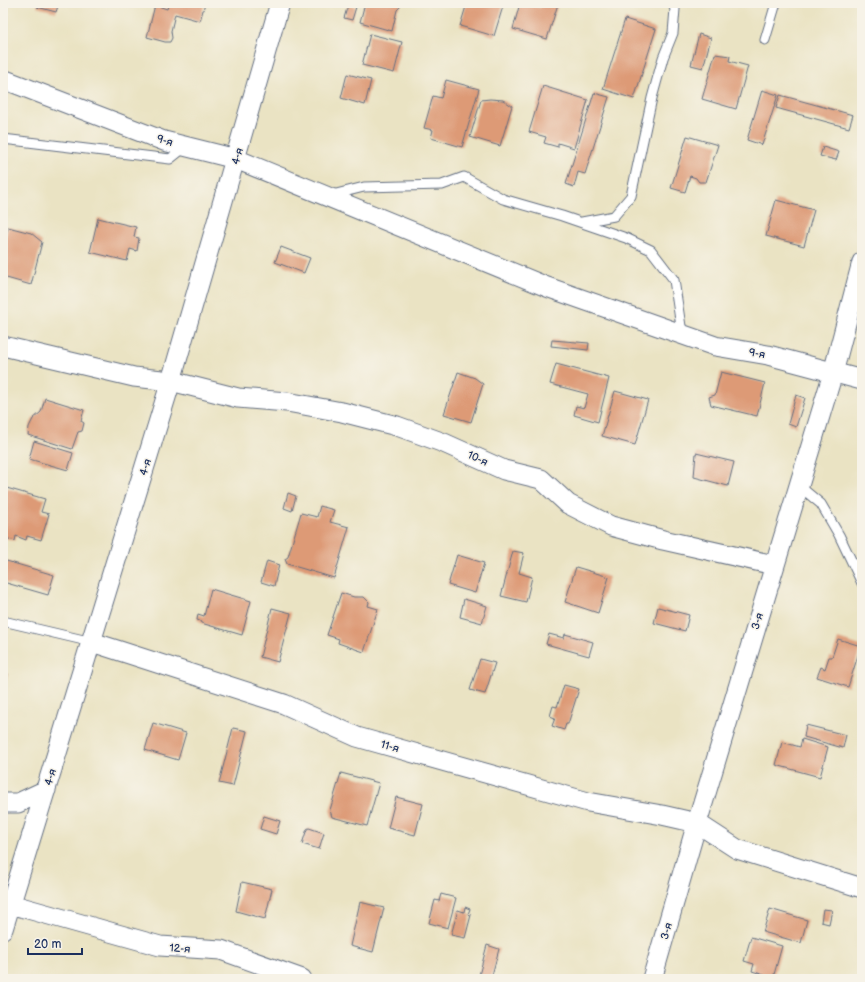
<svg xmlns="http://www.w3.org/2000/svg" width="865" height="982" viewBox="0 0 865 982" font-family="'Balsamiq Sans',sans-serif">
<rect width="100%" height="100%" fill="#f7f3e8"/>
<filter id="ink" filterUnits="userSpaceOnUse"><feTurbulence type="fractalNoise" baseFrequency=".025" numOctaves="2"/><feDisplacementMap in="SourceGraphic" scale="8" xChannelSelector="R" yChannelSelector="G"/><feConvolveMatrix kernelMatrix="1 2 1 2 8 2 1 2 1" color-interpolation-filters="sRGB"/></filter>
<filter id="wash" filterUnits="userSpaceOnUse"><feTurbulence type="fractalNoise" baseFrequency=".012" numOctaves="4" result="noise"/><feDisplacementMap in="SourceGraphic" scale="16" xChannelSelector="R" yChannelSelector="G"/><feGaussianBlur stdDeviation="0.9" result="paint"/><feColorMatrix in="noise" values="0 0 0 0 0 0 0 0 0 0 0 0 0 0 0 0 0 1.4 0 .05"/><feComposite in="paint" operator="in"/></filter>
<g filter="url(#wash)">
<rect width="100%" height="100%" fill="#eae3c3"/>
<g id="blocks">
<!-- building -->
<path fill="#dd9a76" d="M 39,3 L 59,3 L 56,12 L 37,7 Z
M 169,3 L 205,3 L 200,21 L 175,14 L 171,31 L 172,38 L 170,42 L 165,42 L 147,37 L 155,5 L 167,9 Z
M 365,3 L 401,3 L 401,6 L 397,10 L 392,31 L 360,22 Z
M 467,3 L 504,3 L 494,36 L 460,26 Z
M 520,3 L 531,3 L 530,5 L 540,8 L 541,3 L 558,4 L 547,39 L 513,29 Z
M 348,5 L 356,7 L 352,20 L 344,18 Z
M 625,19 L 656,29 L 634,99 L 603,89 Z
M 370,34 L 402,42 L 394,73 L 362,65 Z
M 699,34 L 711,38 L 703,68 L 691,65 Z
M 715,54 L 730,56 L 729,61 L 748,66 L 736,109 L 702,99 Z
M 347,74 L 371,80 L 365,105 L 341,98 Z
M 446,80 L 479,89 L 462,147 L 431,138 L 433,130 L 424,128 L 433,96 L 441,98 Z
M 543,86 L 588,100 L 574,148 L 558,143 L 558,147 L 544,143 L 546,137 L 529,132 Z
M 762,90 L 778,95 L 762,145 L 747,140 Z
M 594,93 L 609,97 L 585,174 L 578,172 L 574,187 L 566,184 Z
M 780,95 L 853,115 L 849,128 L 776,108 Z
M 490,99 L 503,100 L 512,106 L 500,146 L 470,137 L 481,100 Z
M 687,136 L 718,145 L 706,182 L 699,182 L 696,178 L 690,176 L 685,192 L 671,188 Z
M 823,147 L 839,152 L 836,160 L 820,156 Z
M 776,200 L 814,210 L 804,246 L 766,236 Z
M 98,218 L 136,227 L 134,237 L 139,238 L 137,251 L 130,249 L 127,261 L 90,252 Z
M 8,227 L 31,233 L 42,242 L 31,285 L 3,277 L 3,246 Z
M 281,247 L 310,258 L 304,273 L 275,262 Z
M 552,340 L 589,343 L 588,350 L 551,346 Z
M 556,364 L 609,378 L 598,422 L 574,415 L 576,406 L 584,408 L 588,394 L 550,384 Z
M 458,372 L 475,378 L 483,384 L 471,422 L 444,414 Z
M 721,372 L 765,383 L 757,416 L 711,405 L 709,397 L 715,395 Z
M 615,391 L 648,400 L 635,445 L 602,436 Z
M 796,395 L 805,398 L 796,427 L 788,424 Z
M 45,398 L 84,410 L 81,421 L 84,423 L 82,431 L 78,432 L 72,449 L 28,435 L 29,427 L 33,419 L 41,412 Z
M 34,441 L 73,453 L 68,470 L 29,459 Z
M 696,453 L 734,462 L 728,486 L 694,477 Z
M 3,487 L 45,499 L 41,512 L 49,514 L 41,540 L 27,536 L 26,540 L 16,536 L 15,541 L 3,537 Z
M 288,493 L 296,496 L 292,511 L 284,508 Z
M 320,506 L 334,510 L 330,522 L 349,527 L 334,578 L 287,564 L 285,559 L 288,557 L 301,513 L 317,517 Z
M 513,551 L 524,553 L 519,573 L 532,577 L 526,602 L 501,596 Z
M 457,555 L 484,563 L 475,593 L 448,585 Z
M 3,560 L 54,575 L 48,595 L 3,582 Z
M 267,561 L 279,565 L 274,586 L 261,582 Z
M 576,567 L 609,577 L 598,613 L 565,602 Z
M 211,589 L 251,601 L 242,635 L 201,623 L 200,621 L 197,620 L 198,614 L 204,616 Z
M 341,593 L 354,597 L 364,597 L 369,602 L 368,606 L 378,609 L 364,652 L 338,643 L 339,639 L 327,635 Z
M 464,599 L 487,606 L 482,623 L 460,617 Z
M 658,607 L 689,615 L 685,631 L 654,623 Z
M 272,608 L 291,613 L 278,662 L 260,657 Z
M 549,634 L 564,638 L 565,634 L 593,642 L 589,656 L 546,644 Z
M 838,639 L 861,646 L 848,687 L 817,677 L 821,667 L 825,669 L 829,657 L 832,657 Z
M 480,659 L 495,663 L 485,694 L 470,690 Z
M 3,673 L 8,674 L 3,689 Z
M 564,685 L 579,689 L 568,724 L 566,724 L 564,730 L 552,726 L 555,718 L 550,716 L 553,706 L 557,707 Z
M 153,723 L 186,733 L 178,760 L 145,750 Z
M 806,725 L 846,735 L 843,748 L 804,737 Z
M 233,728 L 247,731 L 233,786 L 219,783 Z
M 802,739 L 828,747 L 820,777 L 776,765 L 782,742 L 800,747 Z
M 341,773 L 379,783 L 367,826 L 332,817 L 330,810 Z
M 396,797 L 423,804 L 415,835 L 388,828 Z
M 264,816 L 280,821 L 276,834 L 260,829 Z
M 309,828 L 324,833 L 319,849 L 302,844 L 307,829 Z
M 242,882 L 272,889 L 265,919 L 236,911 Z
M 441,894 L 456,898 L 448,928 L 429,923 L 435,900 L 439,901 Z
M 360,902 L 384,908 L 373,952 L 350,946 Z
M 465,907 L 470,909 L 468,914 L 471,915 L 465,938 L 451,935 L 458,910 L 464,912 Z
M 770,909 L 807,920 L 801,943 L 763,932 Z
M 823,909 L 832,910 L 829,924 L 821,922 Z
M 751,937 L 782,946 L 773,978 L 752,971 L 754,964 L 744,961 Z
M 487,945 L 499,949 L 491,979 L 478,979 Z"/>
</g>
</g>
<g filter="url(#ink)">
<use href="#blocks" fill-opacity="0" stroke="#636e81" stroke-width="1"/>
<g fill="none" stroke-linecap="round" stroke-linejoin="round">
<!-- service casing -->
<g stroke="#636e81" stroke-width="11">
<path id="service" d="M 765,40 L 776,3
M 3,139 L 170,159 L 185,147
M 332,195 L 364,187 L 442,185 L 464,177 L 503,199 L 562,216 L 626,238 L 651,250 L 674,280 L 682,333
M 582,222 L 614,216 L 631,196 L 652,98 L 663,58 L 673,33 L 675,9 L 672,3
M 798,485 L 821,504 L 839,535 L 862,583
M 3,621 L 92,642"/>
</g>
<!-- minor casing -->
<g stroke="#636e81" stroke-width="21">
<path id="minor" d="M 3,79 L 164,141 L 236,159 L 547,287 L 715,346 L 768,355 L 862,380
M 3,346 L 134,377 L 171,381 L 238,398 L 287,402 L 342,412 L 397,426 L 444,443 L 504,470 L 541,479 L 568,504 L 611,526 L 663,540 L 774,565
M 92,642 L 284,704 L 357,737 L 588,802 L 662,815 L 697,823 L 737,849 L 862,888
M 3,803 L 18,803 L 46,790
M 3,902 L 160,946 L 221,950 L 302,979
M 3,929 L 171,381 L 280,3
M 652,979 L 697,823 L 833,373 L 862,262"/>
</g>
<!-- service -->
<use href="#service" stroke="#fff" stroke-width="9"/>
<!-- minor -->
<use href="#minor" stroke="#fff" stroke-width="19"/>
</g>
</g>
<g text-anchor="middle" stroke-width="3" stroke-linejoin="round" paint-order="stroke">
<!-- street labels -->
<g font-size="11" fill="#1b2f5e" stroke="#f7f3e8">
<text transform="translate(165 140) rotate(17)" y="4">9-я</text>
<text transform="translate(237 156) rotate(-74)" y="4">4-я</text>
<text transform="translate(757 353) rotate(10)" y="4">9-я</text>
<text transform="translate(478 458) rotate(25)" y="4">10-я</text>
<text transform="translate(145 467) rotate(-73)" y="4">4-я</text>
<text transform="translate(757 621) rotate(-73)" y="4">3-я</text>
<text transform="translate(390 746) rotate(16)" y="4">11-я</text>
<text transform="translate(50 777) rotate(-73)" y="4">4-я</text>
<text transform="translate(666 931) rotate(-74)" y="4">3-я</text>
<text transform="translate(180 948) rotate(4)" y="4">12-я</text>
</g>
</g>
<!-- margin -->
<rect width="865" height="982" fill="none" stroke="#f7f3e8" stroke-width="16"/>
<!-- scale -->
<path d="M28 948v6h54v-6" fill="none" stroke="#1b2f5e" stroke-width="2"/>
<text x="34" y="948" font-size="12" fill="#1b2f5e" stroke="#f7f3e8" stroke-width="3" paint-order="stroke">20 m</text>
</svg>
